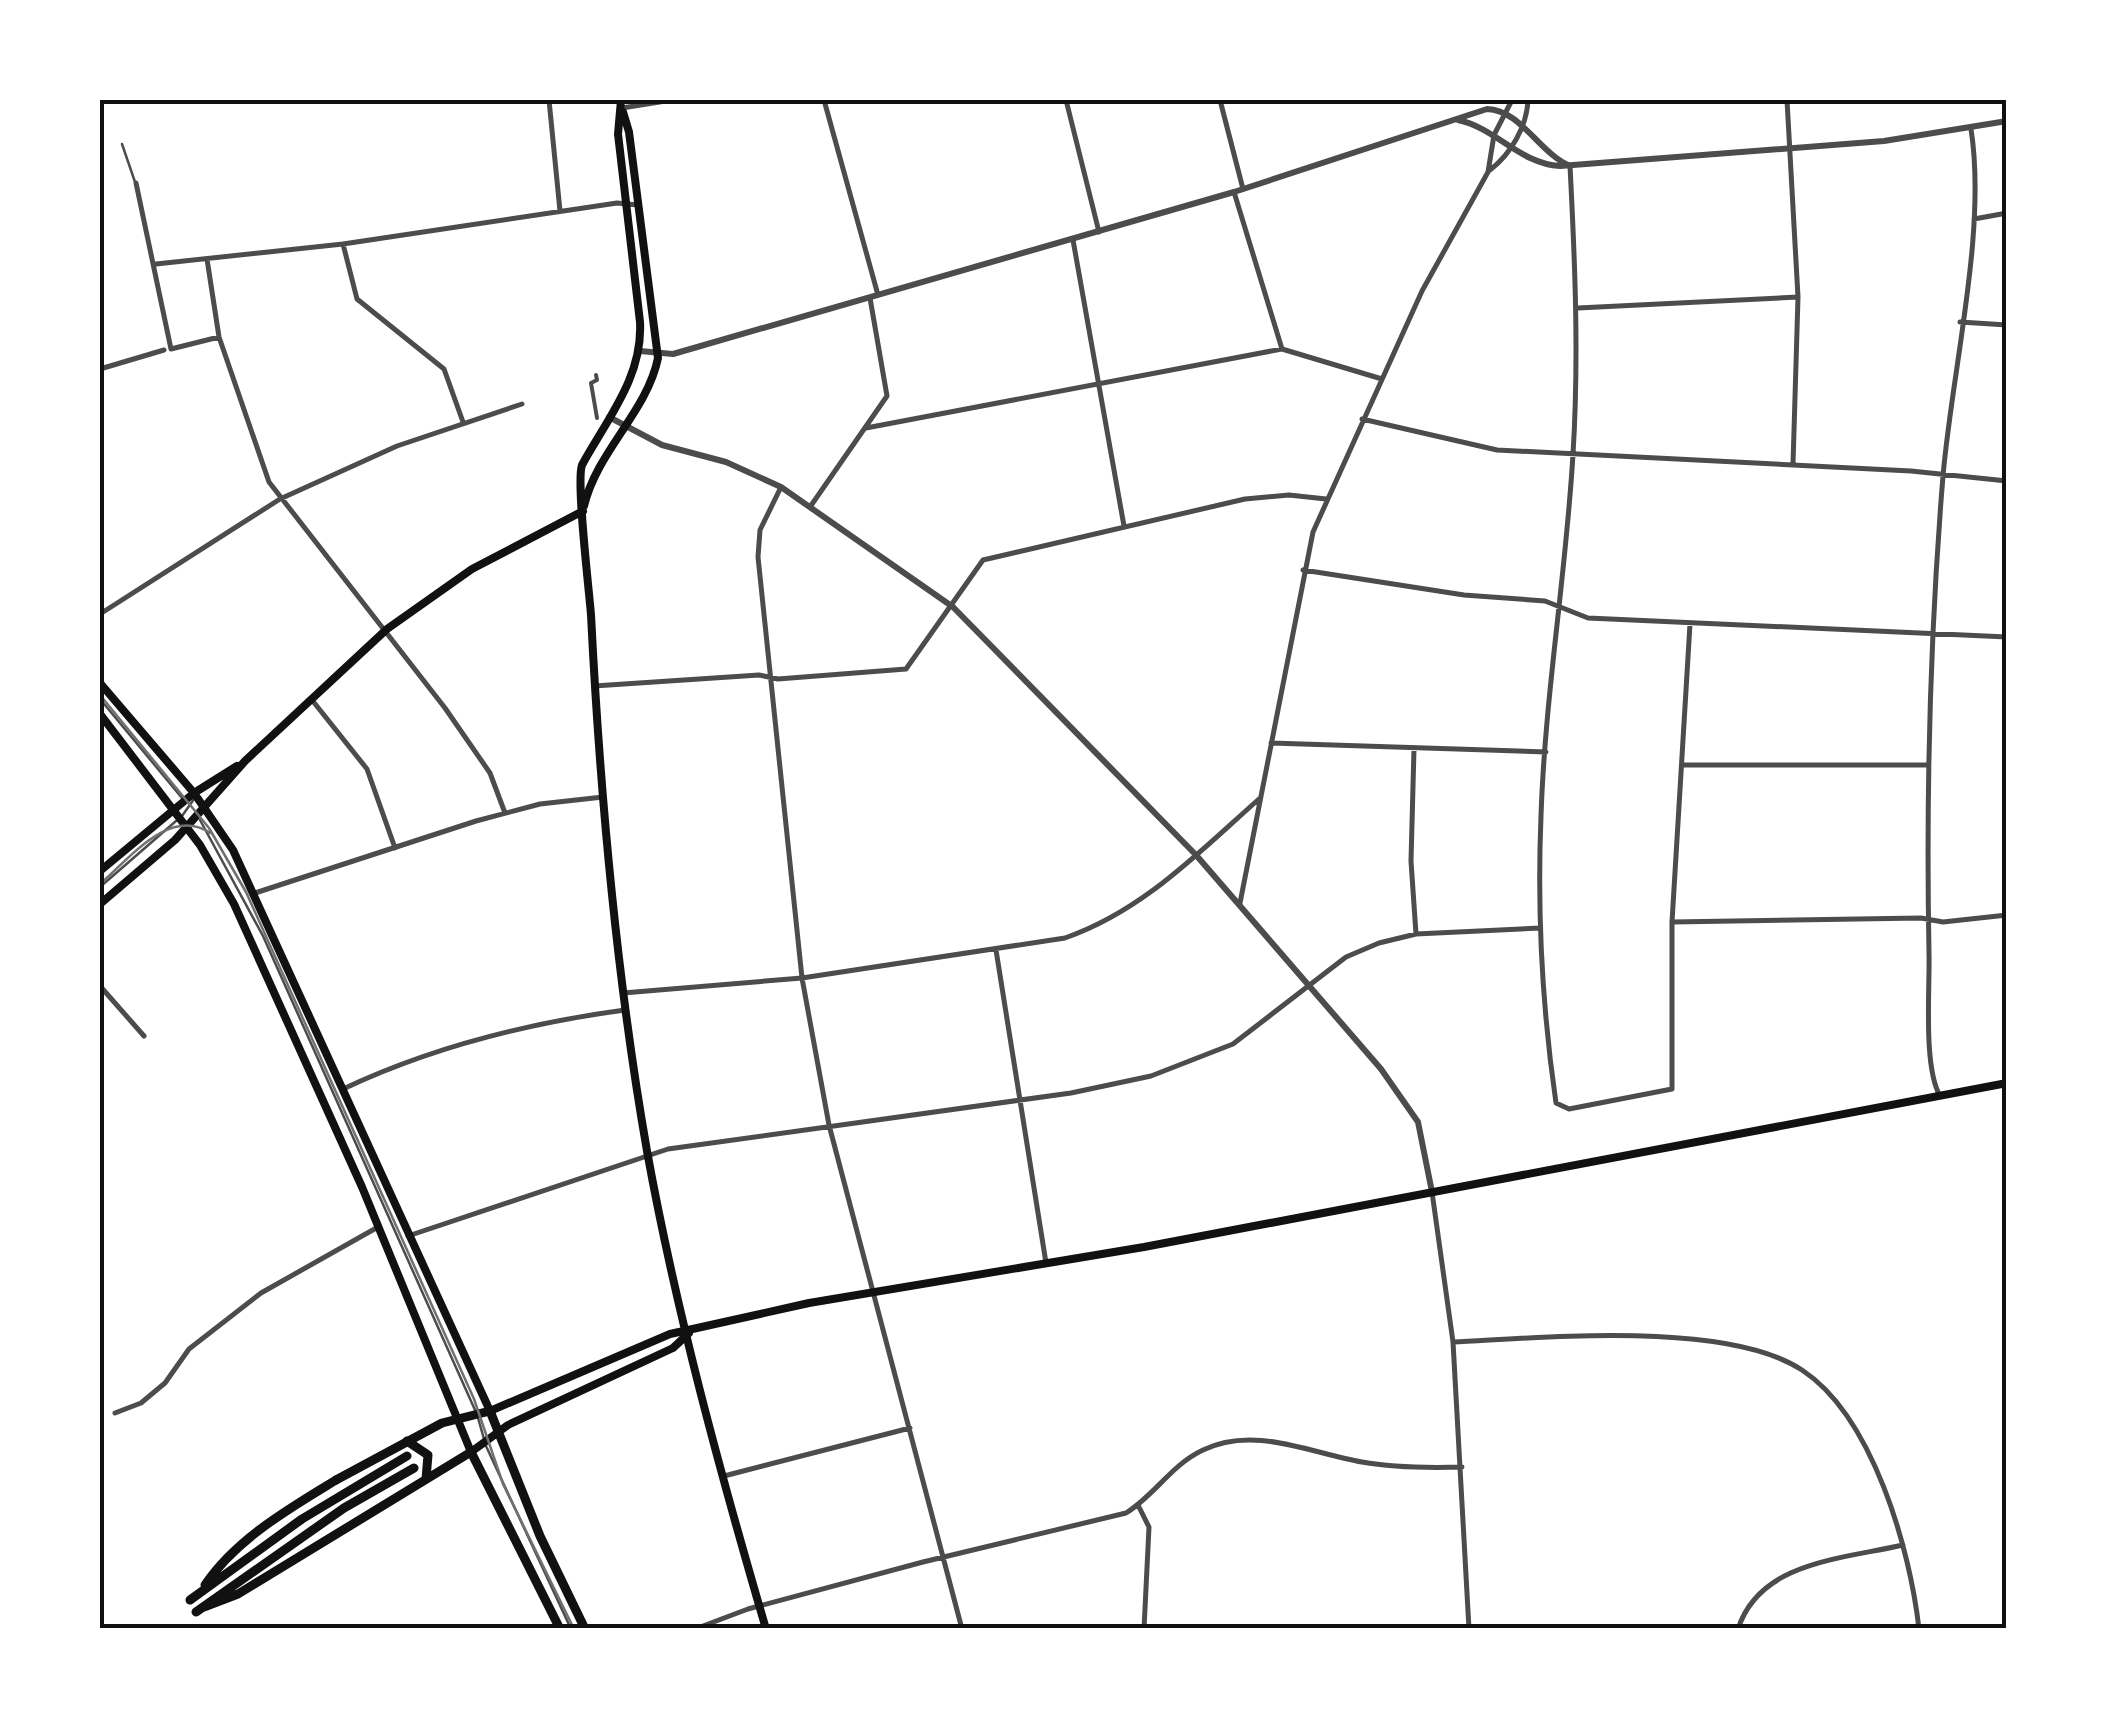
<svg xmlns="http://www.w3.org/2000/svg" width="2107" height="1729" viewBox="0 0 2107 1729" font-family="'Public Sans',sans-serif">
<rect width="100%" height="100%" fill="#fff"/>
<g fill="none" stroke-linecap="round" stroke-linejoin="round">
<!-- service -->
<path stroke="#4c4c4c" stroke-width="2.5" d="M 122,144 L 135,182
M 100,699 L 182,798
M 182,816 L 194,799
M 200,820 L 263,936 L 475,1410
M 100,887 L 176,821
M 478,1418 L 484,1439
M 486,1446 L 571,1629"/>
<!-- pedestrian -->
<path stroke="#4c4c4c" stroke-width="4" d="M 596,375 L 597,380 L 591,383 L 597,418"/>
<!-- minor -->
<path stroke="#4c4c4c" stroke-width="5" d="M 549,100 L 560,211
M 824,100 L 878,295
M 1066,100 L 1099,232
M 1220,100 L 1243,189
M 1787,100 L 1798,297 L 1793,464
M 622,108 L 672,100
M 1570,166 C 1575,262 1579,357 1573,454 C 1566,575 1545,695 1541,816 C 1537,913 1542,1007 1556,1103 L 1569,1109 L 1672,1089 L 1672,922 L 1690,624
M 1490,170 C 1511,154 1527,126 1528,100
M 136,183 L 171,349 L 219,337
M 1234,192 L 1282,349
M 1974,219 L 2007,213
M 1073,240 L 1124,526
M 343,244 L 357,299 L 444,369 L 463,422
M 207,259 L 219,337 L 269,482 L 445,708 L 490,773 L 505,813
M 156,264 L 343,244 L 617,203 L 638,205
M 1578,308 L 1798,297
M 1960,322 L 2007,325
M 100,369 L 164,350
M 1362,419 L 1497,450 L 1911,471 L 2007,481
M 866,428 L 1282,349 L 1382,379
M 781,487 L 760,530 L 758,557 L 802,978 L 829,1125 L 962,1629
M 810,507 L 887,396 L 870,298
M 1303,570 L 1464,595 L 1545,601 L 1588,618 L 2007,637
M 100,614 L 280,499 L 397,446 L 522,404
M 594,686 L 759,675 L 778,679 L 906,669 L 983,560 L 1245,499 L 1289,495 L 1326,499
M 312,700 L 367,769 L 395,848
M 1271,743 L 1546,752
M 1414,749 L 1411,861 L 1416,934
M 1682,765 L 1929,765
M 255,893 L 476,821 L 540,804 L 603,797
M 1240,903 L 1313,532 L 1422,291 L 1488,172 L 1494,135 L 1512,100
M 1672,922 L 1921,918 L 1943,922 L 2007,915
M 996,950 L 1046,1263
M 100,986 L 144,1036
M 623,993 L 802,978 L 1065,938 C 1143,911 1199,852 1259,799
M 343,1089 C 432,1047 528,1023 625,1010
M 1940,1096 C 1923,1066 1930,989 1929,953 C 1926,794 1930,634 1943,476 C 1952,370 1987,231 1971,129
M 1432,1192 L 1453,1342 L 1469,1629
M 408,1236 L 668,1149 L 1071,1093 L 1151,1076 L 1233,1044 L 1346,957 L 1379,943 L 1416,934 L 1540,928
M 1453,1342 C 1542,1338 1726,1320 1802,1370 C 1873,1417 1910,1549 1919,1629
M 115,1413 L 141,1403 L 165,1383 L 189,1349 L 261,1293 L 378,1227
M 724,1476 L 910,1428
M 1138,1505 L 1149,1527 L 1144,1629
M 695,1629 L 748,1609 L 923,1562 L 1126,1513 C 1155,1495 1171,1465 1203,1450 C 1254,1425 1310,1453 1362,1462 C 1395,1468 1428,1468 1462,1467
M 1738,1629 C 1760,1561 1843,1559 1903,1545"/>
<!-- tertiary -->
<path stroke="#4c4c4c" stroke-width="6" d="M 1458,120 C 1496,128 1520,164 1560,166 L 1884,141 L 2007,121
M 640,351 L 673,354 L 1234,192 L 1487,109 C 1521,110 1539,153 1570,166
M 609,417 L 662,445 L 726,462 L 781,487 L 953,607 L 1196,855 L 1381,1069 L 1418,1122 L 1432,1192"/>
<!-- secondary -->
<path stroke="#111" stroke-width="8" d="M 621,100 L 618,134 L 640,322 C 643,377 607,419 582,465 C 576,481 589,589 591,615 C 600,794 616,974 647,1151 C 676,1311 720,1472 766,1629
M 584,506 C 597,451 647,412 658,358 L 629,132 L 623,112
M 100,683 L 194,793 L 233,850 L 490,1411 L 670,1334 L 809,1303 L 1144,1247 L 2007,1083
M 100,714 L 200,845 L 234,904 L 362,1187 L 471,1452 L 508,1425 L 673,1348 L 689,1333
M 100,871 L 194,793 L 237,766
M 100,904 L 175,840 L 245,761 L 387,629 L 472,569 L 583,511"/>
<!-- primary -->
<path stroke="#111" stroke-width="9" d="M 471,1452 L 560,1629
M 336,1480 L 442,1423 L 490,1411 L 540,1536 L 585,1629"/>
<!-- trunk -->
<path stroke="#111" stroke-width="9" d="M 407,1441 L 428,1455 L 426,1479
M 205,1585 C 236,1539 290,1508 336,1480
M 190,1600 L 302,1519 L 407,1456
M 204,1607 L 238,1594 L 471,1452
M 196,1612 L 344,1508 L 414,1468"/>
<!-- tram -->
<path stroke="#707070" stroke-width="2.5" d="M 100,695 L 209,828 L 246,892 L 474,1399 L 503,1484 L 574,1629
M 100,884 C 129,859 170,806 210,833"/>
</g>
<!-- border -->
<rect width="2107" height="1729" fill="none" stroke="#ffffff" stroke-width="205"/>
<rect x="102" y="102" width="1902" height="1524" fill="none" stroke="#111" stroke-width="4"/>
</svg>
